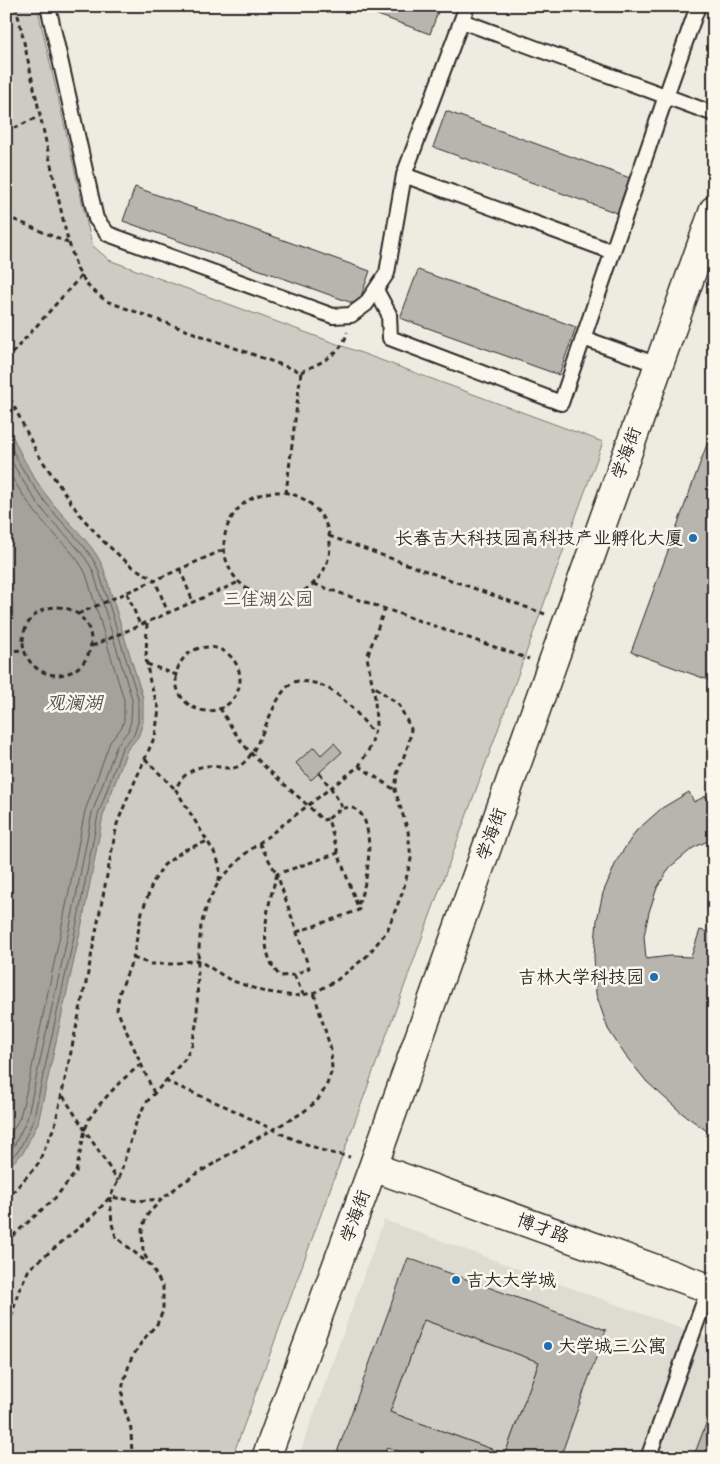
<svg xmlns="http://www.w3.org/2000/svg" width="720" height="1464" viewBox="0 0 720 1464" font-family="'Playpen Sans','LXGW WenKai TC',sans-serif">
<rect width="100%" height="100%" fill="#eeebe0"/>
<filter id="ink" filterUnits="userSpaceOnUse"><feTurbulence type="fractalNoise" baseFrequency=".02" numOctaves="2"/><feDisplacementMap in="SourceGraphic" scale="10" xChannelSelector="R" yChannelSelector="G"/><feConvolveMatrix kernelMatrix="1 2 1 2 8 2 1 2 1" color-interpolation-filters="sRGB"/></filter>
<g filter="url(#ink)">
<!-- built -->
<path fill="#dedbd1" d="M 384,1220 L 714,1340 L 714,1458 L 298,1458 Z"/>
<!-- green -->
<path fill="#cecbc2" stroke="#7c7b76" d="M 6,6 L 37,6 L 92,245 L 109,260 L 603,442 L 232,1458 L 6,1458 Z
M 424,1320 L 539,1362 L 505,1454 L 390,1412 Z"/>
<!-- water -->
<path fill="#a4a29a" stroke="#74726e" d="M 6,420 C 19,454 36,485 60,512 C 76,530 93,545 103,567 L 143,698 L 143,723 L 138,737 L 127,750 L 103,816 L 83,919 L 38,1123 L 23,1153 L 6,1169 Z"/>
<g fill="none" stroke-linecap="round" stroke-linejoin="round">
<!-- shore -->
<path stroke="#5b5b57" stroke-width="1" d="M 6,435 C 17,464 35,490 55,514 C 70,532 88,547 98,569 L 138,698 L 138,722 L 134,735 L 122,748 L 98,815 L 78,918 L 33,1121 L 19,1150 L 6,1162
M 6,452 C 20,476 33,499 51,520 C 66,536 83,551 93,571 L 132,699 L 131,721 L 128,731 L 117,745 L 92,813 L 72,917 L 27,1119 L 14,1146 L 6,1154
M 6,468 C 18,488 31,508 46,525 C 60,541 77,555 86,574 L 124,700 L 124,720 L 122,727 L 110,742 L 85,811 L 64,916 L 30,1077 L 20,1117 L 6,1143"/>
</g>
<!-- building -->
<path fill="#b8b5ae" stroke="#2b2b2b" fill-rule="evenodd" d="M 353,6 L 440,6 L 430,34 Z
M 446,111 L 630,178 L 617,213 L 433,147 Z
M 135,187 L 370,271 L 358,305 L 123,221 Z
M 418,270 L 576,327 L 559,375 L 400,318 Z
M 714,425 L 714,682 L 631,652 Z
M 334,743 L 342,752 L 311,780 L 296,763 L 314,747 L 321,755 Z
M 689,792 L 694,802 L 706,796 L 714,813 L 714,838 L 693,848 L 670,867 L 657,888 L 649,912 L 644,936 L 646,959 L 670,956 L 691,957 L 700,930 L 714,934 L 714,1136 L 683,1114 L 647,1082 L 625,1055 L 608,1029 L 596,994 L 594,956 L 597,920 L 603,893 L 617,860 L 636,831 L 662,808 Z
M 408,1258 L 606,1330 L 560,1458 L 416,1458 L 387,1447 L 383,1458 L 335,1458 ZM 424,1320 L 539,1362 L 505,1454 L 390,1412 Z
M 714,1403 L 714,1458 L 693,1458 Z"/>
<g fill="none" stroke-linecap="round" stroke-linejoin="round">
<!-- service casing -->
<g stroke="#2b2b2b" stroke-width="18">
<path id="service" d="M 48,6 L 96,219 L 108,234 L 333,316 L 351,315 L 366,304 L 387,273 L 404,175 L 467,6
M 462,21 L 714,114
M 404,175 L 613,252
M 376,290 L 389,314 L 390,338 L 561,403 L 666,96 L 698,6
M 583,338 L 658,365
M 648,1458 L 709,1288"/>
</g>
<!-- tertiary casing -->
<g stroke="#2b2b2b" stroke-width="31">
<path id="tertiary" d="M 373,1167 L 714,1290
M 266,1458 L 373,1167 L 714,210"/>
</g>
<!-- path -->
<path stroke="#2b2b2b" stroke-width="3" stroke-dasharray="5 4" stroke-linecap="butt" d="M 16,6 L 66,233 L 77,269 L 88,286 L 106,301 L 301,372 L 286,493
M 6,132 L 40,116
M 6,216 L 68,243
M 6,360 L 81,276
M 301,372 C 319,363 343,355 347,332
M 6,390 L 37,453 L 79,514 L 103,541 L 131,566 L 155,580 L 168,613
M224 545a53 53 0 1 1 106 0a53 53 0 1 1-106 0Z
M 329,536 L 545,614
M 180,569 L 193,602
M 314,584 L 529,659
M 127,593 L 140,625
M23 641a34 34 0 1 1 68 0a34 34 0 1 1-68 0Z
M 78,614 L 223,550
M 92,646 L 239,582
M176 679a32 32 0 1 1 64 0a32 32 0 1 1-64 0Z
M 6,651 L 24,650
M 147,664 L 177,675
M 220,708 C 229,724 239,740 251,753 C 274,777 300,796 322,820 L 328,819
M 145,759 L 176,790
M 359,766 L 395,790
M 319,773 L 331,788 L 343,809
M 259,843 L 277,874 C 268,905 255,950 280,976 L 294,975 L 309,968 L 277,874 L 338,853 L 359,910 L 297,932
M 338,853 L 328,819 C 336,812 344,804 355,809 C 374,818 369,866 365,883 C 363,891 360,898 358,906
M 219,881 L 220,866 L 214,852 L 176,790 C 179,777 193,767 207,766 C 218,765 231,772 241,765 C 264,749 273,685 298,681 C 301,681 306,682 309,682 C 337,686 357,713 374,734
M 133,958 L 151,964 L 171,964 L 198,960 L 230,980 L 262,991 L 294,996 L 314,993 L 337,980 L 367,956 L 387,931 L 403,891 L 411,859 L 408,831 L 395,790 L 397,774 L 409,743 L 411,729 L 399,705 L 374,686
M 294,975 L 303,994
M 165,1081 L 229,1108 L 286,1136 L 327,1152 L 350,1157
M 154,1093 L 117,1010 L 119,994 L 133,958 L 142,912 L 153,882 L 164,865 L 184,850 L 208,841
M 63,1096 L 118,1181
M 6,1200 L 38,1164 L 55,1125 L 87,978 L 117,824 L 127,799 L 155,736 L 159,709 L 150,682 L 146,659 L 147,622
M 6,1242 L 55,1198 L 76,1172 L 85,1130 L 89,1119 L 99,1105 L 120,1082 L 141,1064
M 151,1266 L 116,1237 L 112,1224 L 110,1197 L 138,1201 L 161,1199
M 6,1352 L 8,1331 L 18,1292 L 29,1269 L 92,1217 L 110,1197 L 118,1181 L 137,1120 L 145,1104 L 185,1059 L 192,1045 L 197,1020 L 198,960 L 201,925 L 208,902 L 219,881 L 245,854 L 359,766 L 371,746 L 376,725 L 375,698 L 367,657 L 385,608
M 132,1458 L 131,1429 L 122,1401 L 123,1384 L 131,1359 L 143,1340 L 157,1324 L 163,1311 L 163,1287 L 143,1252 L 142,1228 L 148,1214 L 162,1199 L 182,1183 L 231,1153 L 302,1113 L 317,1101 L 326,1087 L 332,1070 L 331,1050 L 314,993"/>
<!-- service -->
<use href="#service" stroke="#fbf7ec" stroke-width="14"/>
<!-- tertiary -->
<use href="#tertiary" stroke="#fbf7ec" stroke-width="28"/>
</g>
</g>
<!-- markers -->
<g fill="#1f6fb2" stroke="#fbf7ec" stroke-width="2">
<circle cx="693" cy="538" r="5"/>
<circle cx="654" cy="977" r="5"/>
<circle cx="456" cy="1280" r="5"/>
<circle cx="548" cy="1346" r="5"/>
</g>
<g text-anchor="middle" stroke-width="5" stroke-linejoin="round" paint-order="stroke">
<!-- street labels -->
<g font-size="18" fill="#2b2b2b" stroke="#fbf7ec">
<text transform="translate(626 453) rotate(-70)" y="6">学海街</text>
<text transform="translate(491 834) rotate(-70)" y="6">学海街</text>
<text transform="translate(355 1216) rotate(-70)" y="6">学海街</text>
<text transform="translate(543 1228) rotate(20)" y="6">博才路</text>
</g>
<!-- poi labels -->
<g font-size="18" fill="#2b2b2b" stroke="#fbf7ec" text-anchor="end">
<text x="683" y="544">长春吉大科技园高科技产业孵化大厦</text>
<text x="644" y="983">吉林大学科技园</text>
<text x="466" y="1286" text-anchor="start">吉大大学城</text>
<text x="558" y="1352" text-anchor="start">大学城三公寓</text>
</g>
<!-- park labels -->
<g font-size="18" fill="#545351" stroke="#fbf7ec">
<text x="268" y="605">三佳湖公园</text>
</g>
<!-- water labels -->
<g font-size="19" font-style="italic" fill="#555552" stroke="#fbf7ec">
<text x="74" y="709">观澜湖</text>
</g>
</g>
<!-- margin -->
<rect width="720" height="1464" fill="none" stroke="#fbf7ec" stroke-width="25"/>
<rect x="12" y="12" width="695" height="1439" fill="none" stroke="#2b2b2b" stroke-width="2" filter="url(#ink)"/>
</svg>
